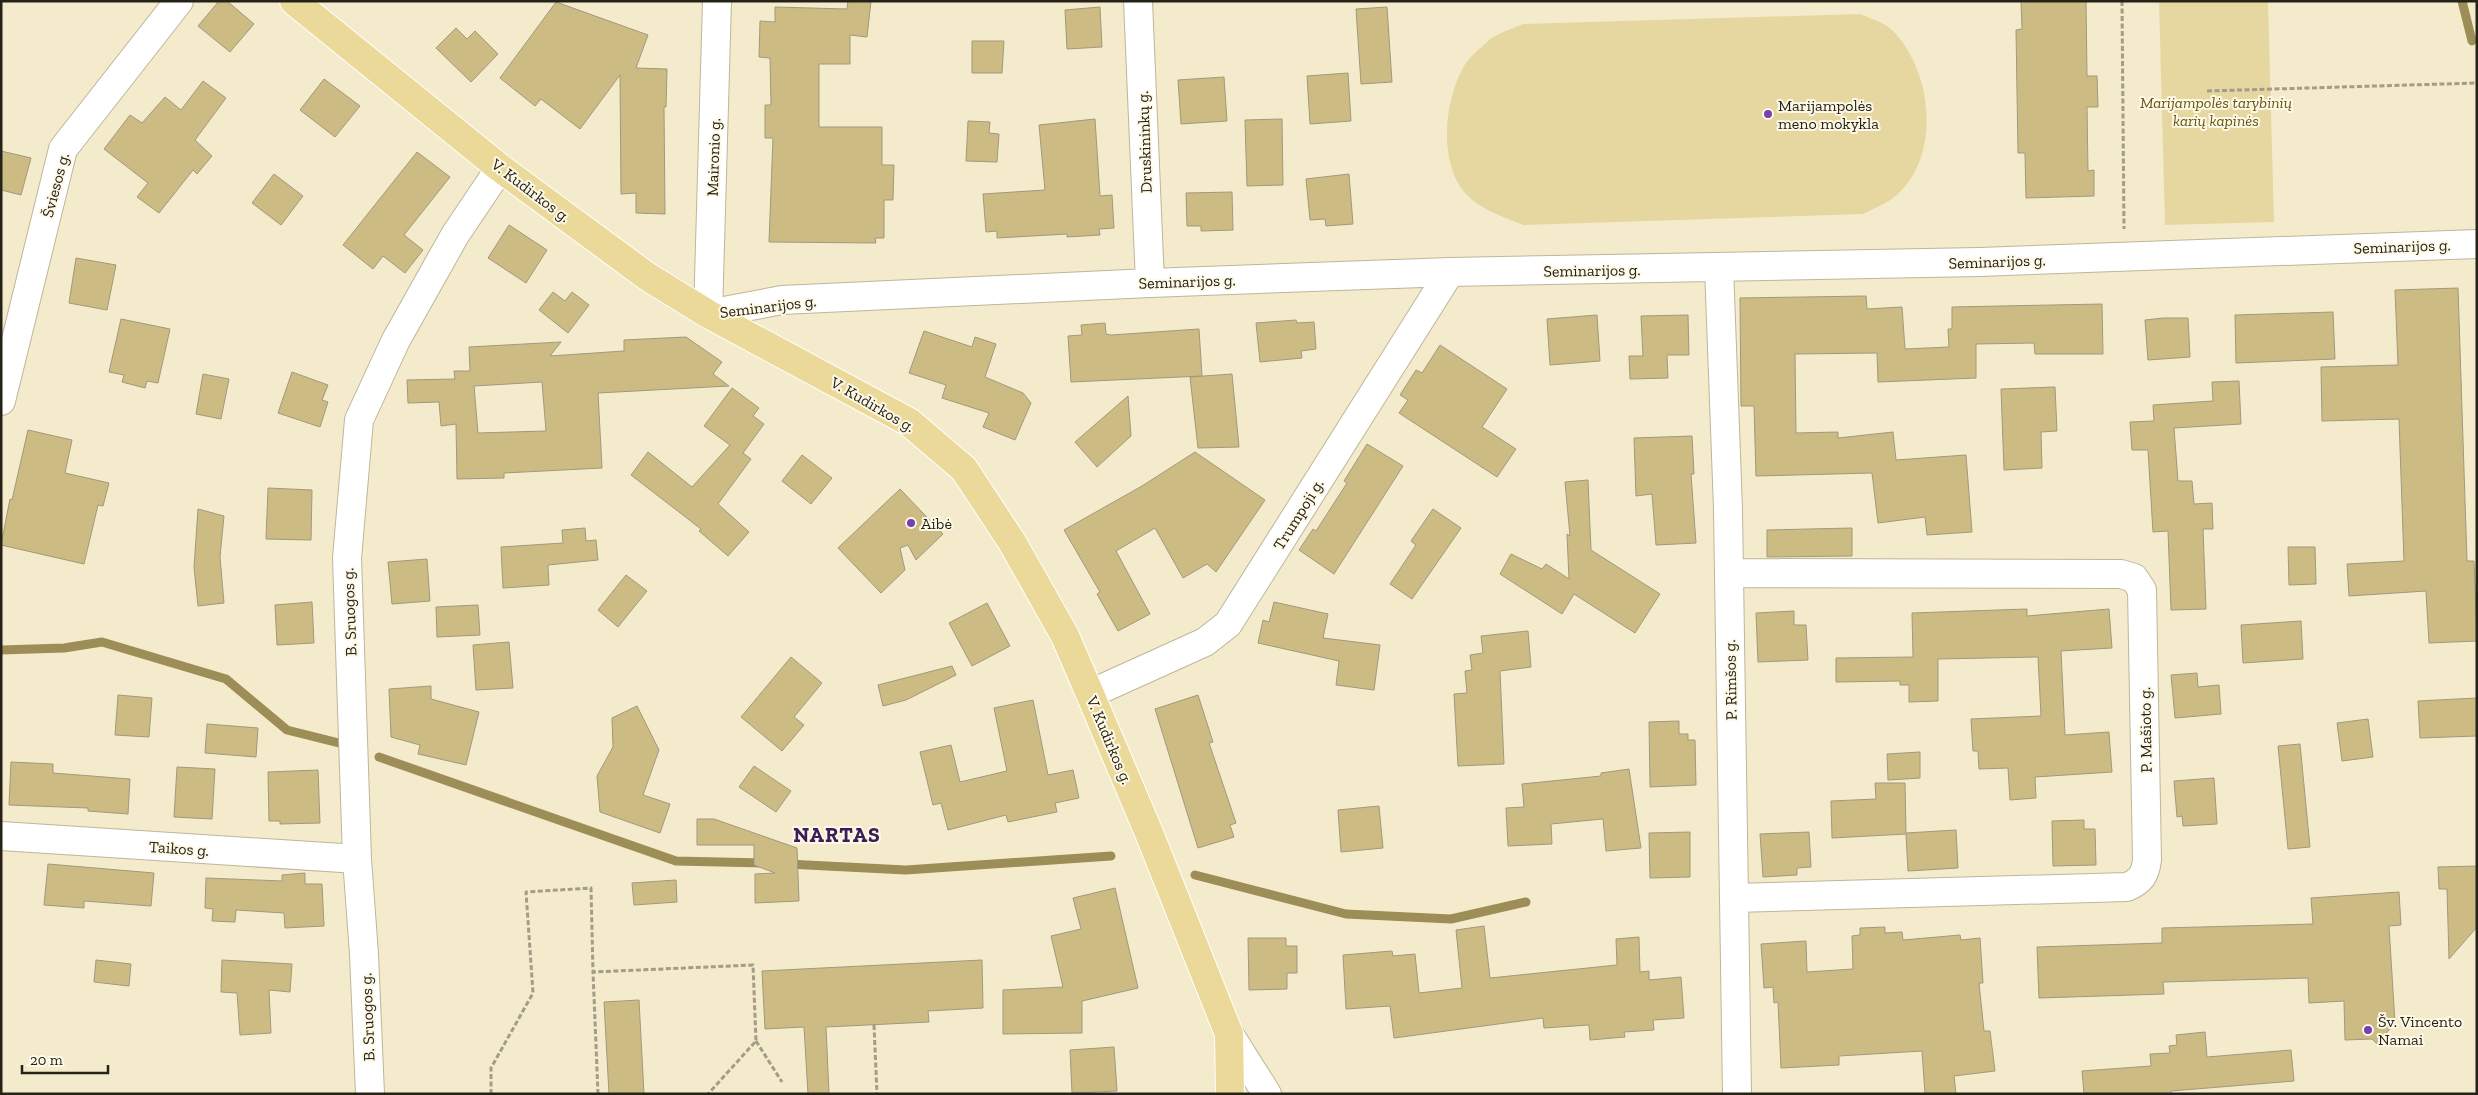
<svg xmlns="http://www.w3.org/2000/svg" width="2478" height="1095" viewBox="0 0 2478 1095" font-family="'Zilla Slab',serif">
<rect width="100%" height="100%" fill="#f4ebcd"/>
<!-- green -->
<path fill="#e6d7a1" d="M 2159,1 L 2268,1 L 2274,222 L 2165,225 Z
M 1860,14 C 1869,18 1883,22 1891,29 C 1933,69 1943,159 1893,198 C 1884,205 1872,209 1863,214 L 1523,225 C 1502,216 1475,208 1461,188 C 1439,155 1445,99 1464,66 C 1469,57 1481,48 1488,41 C 1497,33 1512,29 1523,24 Z"/>
<g fill="none" stroke-linecap="round" stroke-linejoin="round">
<!-- stream -->
<path stroke="#9d8d56" stroke-width="9" d="M 2462,1 L 2472,41
M 1,650 L 64,648 L 102,642 L 226,679 L 287,730 L 339,743
M 379,757 L 676,861 L 764,863
M 787,864 L 906,870 L 1111,856
M 1195,875 L 1346,914 L 1451,919 L 1526,902"/>
</g>
<!-- building -->
<path fill="#ccbc83" stroke="#a1997d" fill-rule="evenodd" d="M 219,1 L 227,1 L 254,24 L 230,52 L 198,26 Z
M 848,1 L 871,1 L 867,37 L 850,35 L 850,64 L 819,64 L 819,127 L 882,127 L 882,165 L 894,165 L 893,200 L 884,200 L 884,238 L 875,238 L 876,243 L 769,242 L 773,138 L 765,138 L 765,105 L 771,105 L 770,58 L 759,57 L 760,21 L 775,22 L 775,7 L 847,9 Z
M 2021,1 L 2086,1 L 2087,76 L 2097,76 L 2098,107 L 2087,107 L 2088,171 L 2094,170 L 2094,196 L 2026,198 L 2025,153 L 2018,153 L 2016,30 L 2022,29 Z
M 556,2 L 648,35 L 636,68 L 667,69 L 666,107 L 664,107 L 665,214 L 636,213 L 636,193 L 621,194 L 620,75 L 580,129 L 541,99 L 535,106 L 500,78 Z
M 1100,7 L 1102,47 L 1067,49 L 1065,10 Z
M 1387,7 L 1392,82 L 1361,84 L 1356,9 Z
M 456,28 L 467,39 L 475,31 L 498,54 L 471,82 L 436,48 Z
M 972,41 L 1004,41 L 1002,73 L 972,73 Z
M 1348,73 L 1351,121 L 1310,124 L 1307,76 Z
M 1224,77 L 1227,121 L 1181,124 L 1178,80 Z
M 324,79 L 360,106 L 335,137 L 300,110 Z
M 203,81 L 226,98 L 195,140 L 212,156 L 197,174 L 193,170 L 159,213 L 137,197 L 148,183 L 104,149 L 130,115 L 142,123 L 165,97 L 181,110 Z
M 1095,119 L 1100,196 L 1112,195 L 1114,228 L 1099,229 L 1100,235 L 1067,237 L 1067,234 L 997,238 L 997,231 L 986,232 L 983,194 L 1045,190 L 1039,125 Z
M 1282,119 L 1283,185 L 1247,186 L 1245,120 Z
M 968,121 L 990,122 L 989,133 L 999,134 L 997,162 L 966,161 Z
M 1,151 L 31,158 L 21,195 L 1,190 Z
M 417,152 L 450,177 L 404,235 L 423,250 L 405,273 L 383,256 L 373,269 L 343,245 Z
M 274,174 L 303,196 L 281,225 L 252,203 Z
M 1349,174 L 1353,224 L 1326,226 L 1325,219 L 1310,220 L 1306,179 Z
M 1232,192 L 1233,230 L 1201,231 L 1201,226 L 1187,226 L 1186,193 Z
M 509,225 L 547,250 L 526,283 L 488,258 Z
M 76,258 L 116,265 L 107,310 L 69,303 Z
M 2458,288 L 2467,561 L 2474,561 L 2477,641 L 2429,643 L 2426,591 L 2349,596 L 2347,564 L 2404,561 L 2399,419 L 2322,421 L 2321,367 L 2398,365 L 2395,290 Z
M 553,292 L 565,301 L 572,292 L 589,305 L 568,333 L 539,310 Z
M 1866,296 L 1867,309 L 1902,307 L 1905,349 L 1949,347 L 1948,329 L 1952,329 L 1952,307 L 2102,304 L 2103,354 L 2035,354 L 2034,343 L 1976,344 L 1976,378 L 1878,382 L 1877,353 L 1795,354 L 1796,433 L 1838,432 L 1838,438 L 1893,432 L 1896,460 L 1966,455 L 1972,532 L 1927,535 L 1925,517 L 1878,523 L 1872,473 L 1756,476 L 1754,406 L 1741,406 L 1740,298 Z
M 2333,312 L 2335,359 L 2236,363 L 2235,315 Z
M 1597,315 L 1600,361 L 1550,365 L 1547,319 Z
M 1688,315 L 1689,355 L 1667,355 L 1668,378 L 1630,379 L 1629,356 L 1643,356 L 1641,316 Z
M 2163,318 L 2188,318 L 2190,357 L 2148,360 L 2145,320 Z
M 121,319 L 170,329 L 158,383 L 147,381 L 145,388 L 122,382 L 124,375 L 109,372 Z
M 1296,320 L 1297,323 L 1314,322 L 1316,349 L 1301,351 L 1302,358 L 1260,362 L 1256,323 Z
M 1105,323 L 1106,334 L 1111,335 L 1199,329 L 1202,376 L 1071,382 L 1068,336 L 1082,335 L 1081,325 Z
M 924,331 L 972,347 L 975,337 L 996,344 L 985,377 L 1023,393 L 1031,403 L 1015,440 L 983,427 L 989,413 L 942,398 L 946,385 L 909,373 Z
M 686,337 L 722,362 L 713,374 L 729,386 L 598,393 L 602,468 L 504,473 L 504,478 L 457,479 L 456,424 L 441,426 L 439,402 L 408,403 L 407,380 L 455,379 L 454,371 L 470,371 L 469,347 L 561,342 L 550,356 L 624,351 L 624,340 ZM 542,382 L 546,431 L 478,433 L 474,386 Z
M 1440,345 L 1507,389 L 1482,427 L 1516,449 L 1497,477 L 1399,413 L 1408,400 L 1400,395 L 1416,370 L 1422,373 Z
M 292,372 L 328,385 L 322,400 L 328,402 L 320,427 L 278,413 Z
M 203,374 L 229,379 L 221,419 L 196,414 Z
M 1232,374 L 1239,447 L 1198,448 L 1190,377 Z
M 2239,381 L 2241,424 L 2174,428 L 2178,481 L 2192,481 L 2194,504 L 2212,503 L 2213,529 L 2203,529 L 2206,609 L 2171,610 L 2168,531 L 2153,532 L 2148,450 L 2132,450 L 2130,422 L 2154,421 L 2153,405 L 2213,401 L 2212,382 Z
M 2055,387 L 2057,431 L 2041,432 L 2042,468 L 2004,470 L 2001,389 Z
M 732,388 L 759,408 L 753,416 L 764,424 L 743,453 L 751,459 L 718,504 L 749,532 L 728,556 L 699,531 L 701,529 L 631,475 L 648,452 L 692,487 L 730,445 L 704,426 Z
M 1128,396 L 1131,436 L 1097,467 L 1075,442 Z
M 28,430 L 72,440 L 65,473 L 109,483 L 103,506 L 98,505 L 84,564 L 1,545 L 10,499 L 12,500 Z
M 1692,436 L 1694,474 L 1691,474 L 1696,543 L 1656,545 L 1652,494 L 1636,496 L 1634,438 Z
M 1367,444 L 1403,466 L 1334,574 L 1299,550 L 1313,529 L 1316,531 L 1347,483 L 1344,481 Z
M 1195,452 L 1265,500 L 1216,572 L 1207,564 L 1183,578 L 1155,528 L 1116,551 L 1150,614 L 1118,631 L 1097,594 L 1100,592 L 1064,530 L 1142,486 Z
M 802,455 L 832,478 L 811,504 L 782,481 Z
M 1588,480 L 1591,550 L 1660,594 L 1635,633 L 1574,594 L 1562,614 L 1500,574 L 1511,554 L 1542,569 L 1546,564 L 1569,579 L 1567,534 L 1570,536 L 1565,482 Z
M 268,488 L 312,490 L 311,540 L 266,539 Z
M 900,489 L 943,534 L 916,560 L 908,545 L 900,548 L 905,570 L 881,593 L 838,548 Z
M 198,509 L 224,516 L 220,557 L 224,603 L 198,606 L 194,567 Z
M 1433,509 L 1461,528 L 1412,599 L 1390,584 L 1416,545 L 1411,541 Z
M 585,528 L 586,541 L 596,540 L 598,560 L 548,565 L 549,585 L 503,588 L 501,547 L 563,543 L 562,530 Z
M 1852,528 L 1852,556 L 1767,557 L 1767,530 Z
M 2288,547 L 2315,547 L 2316,584 L 2289,585 Z
M 427,559 L 430,601 L 392,604 L 388,562 Z
M 626,575 L 647,591 L 618,627 L 598,610 Z
M 312,602 L 314,643 L 277,645 L 275,605 Z
M 1274,602 L 1328,614 L 1323,638 L 1380,645 L 1374,690 L 1336,685 L 1339,661 L 1258,643 L 1263,620 L 1269,622 Z
M 987,603 L 1010,646 L 972,666 L 949,623 Z
M 478,605 L 480,635 L 437,637 L 436,607 Z
M 2027,609 L 2027,616 L 2109,609 L 2112,648 L 2061,651 L 2065,735 L 2109,732 L 2112,772 L 2035,777 L 2036,798 L 2010,800 L 2008,768 L 1979,769 L 1978,751 L 1973,751 L 1971,719 L 2041,716 L 2038,657 L 1938,659 L 1938,701 L 1909,702 L 1909,685 L 1900,685 L 1900,681 L 1836,682 L 1836,658 L 1913,657 L 1912,613 Z
M 1794,611 L 1794,625 L 1806,625 L 1808,660 L 1758,662 L 1756,613 Z
M 2301,621 L 2303,659 L 2243,663 L 2241,625 Z
M 1528,631 L 1531,667 L 1500,671 L 1504,764 L 1458,766 L 1454,694 L 1467,693 L 1465,671 L 1472,670 L 1470,655 L 1483,653 L 1481,636 Z
M 509,642 L 513,688 L 476,690 L 473,645 Z
M 791,657 L 822,683 L 794,717 L 804,725 L 782,751 L 741,717 Z
M 952,666 L 956,675 L 906,700 L 883,706 L 878,685 Z
M 2197,673 L 2198,687 L 2219,685 L 2221,714 L 2175,718 L 2171,675 Z
M 431,686 L 431,699 L 479,712 L 466,765 L 418,754 L 420,745 L 391,737 L 389,689 Z
M 118,695 L 152,698 L 149,737 L 115,735 Z
M 1198,695 L 1213,742 L 1209,743 L 1236,823 L 1230,825 L 1234,837 L 1198,848 L 1155,709 Z
M 2477,698 L 2477,736 L 2420,738 L 2418,701 Z
M 1033,700 L 1048,775 L 1073,770 L 1079,798 L 1055,803 L 1057,812 L 1008,822 L 1006,815 L 948,830 L 941,803 L 933,805 L 920,752 L 951,745 L 960,782 L 1007,771 L 994,708 Z
M 637,706 L 659,750 L 643,795 L 670,804 L 660,833 L 600,812 L 597,776 L 613,747 L 612,718 Z
M 2368,719 L 2373,757 L 2342,761 L 2337,723 Z
M 1679,721 L 1679,734 L 1688,734 L 1688,740 L 1695,740 L 1696,785 L 1650,787 L 1649,722 Z
M 207,724 L 258,728 L 256,757 L 205,753 Z
M 2300,744 L 2310,847 L 2288,849 L 2278,746 Z
M 1920,752 L 1920,778 L 1888,780 L 1887,754 Z
M 11,762 L 53,764 L 53,773 L 130,779 L 128,814 L 88,811 L 88,808 L 9,805 Z
M 754,766 L 791,791 L 776,812 L 739,787 Z
M 177,767 L 215,769 L 212,819 L 174,817 Z
M 1629,769 L 1641,848 L 1606,851 L 1603,819 L 1551,824 L 1552,844 L 1508,846 L 1506,808 L 1524,807 L 1522,784 L 1601,776 L 1601,773 Z
M 318,770 L 320,823 L 280,824 L 280,821 L 269,821 L 268,772 Z
M 2214,778 L 2217,824 L 2183,826 L 2182,816 L 2177,817 L 2174,781 Z
M 1875,783 L 1905,783 L 1906,833 L 1956,830 L 1958,868 L 1908,871 L 1906,834 L 1832,838 L 1831,801 L 1876,799 Z
M 1379,806 L 1383,848 L 1341,852 L 1338,810 Z
M 697,819 L 714,819 L 797,848 L 799,901 L 755,903 L 755,874 L 775,873 L 754,865 L 754,845 L 697,845 Z
M 2084,820 L 2084,829 L 2095,829 L 2096,865 L 2053,866 L 2052,821 Z
M 1690,832 L 1690,877 L 1650,878 L 1649,833 Z
M 1809,832 L 1811,867 L 1797,868 L 1797,875 L 1763,877 L 1760,834 Z
M 48,864 L 154,873 L 151,906 L 84,901 L 84,908 L 44,905 Z
M 2477,866 L 2477,927 L 2449,959 L 2447,889 L 2439,889 L 2438,867 Z
M 305,873 L 305,884 L 322,884 L 324,926 L 285,928 L 284,913 L 236,910 L 235,922 L 212,921 L 213,909 L 205,908 L 206,878 L 282,881 L 282,875 Z
M 676,880 L 677,902 L 634,905 L 632,883 Z
M 1115,888 L 1138,988 L 1082,1001 L 1082,1033 L 1003,1034 L 1003,990 L 1063,987 L 1051,936 L 1081,929 L 1073,898 Z
M 2399,892 L 2401,925 L 2389,926 L 2395,1023 L 2377,1044 L 2372,1039 L 2345,1040 L 2344,1001 L 2309,1003 L 2308,978 L 2163,982 L 2164,994 L 2039,998 L 2037,947 L 2162,943 L 2162,928 L 2313,924 L 2311,898 Z
M 1484,926 L 1490,978 L 1617,965 L 1616,939 L 1639,937 L 1640,972 L 1649,971 L 1649,980 L 1681,977 L 1684,1018 L 1653,1020 L 1654,1030 L 1624,1032 L 1625,1037 L 1590,1040 L 1589,1025 L 1544,1028 L 1543,1018 L 1394,1038 L 1390,1006 L 1346,1009 L 1343,955 L 1392,951 L 1393,956 L 1415,954 L 1419,993 L 1462,988 L 1456,930 Z
M 1885,927 L 1885,933 L 1902,932 L 1903,940 L 1960,935 L 1961,940 L 1980,938 L 1983,983 L 1979,983 L 1984,1031 L 1990,1031 L 1995,1071 L 1954,1076 L 1956,1094 L 1925,1094 L 1922,1051 L 1839,1056 L 1839,1065 L 1781,1068 L 1778,1002 L 1774,1003 L 1773,987 L 1764,988 L 1761,944 L 1806,941 L 1807,972 L 1853,969 L 1852,936 L 1860,935 L 1860,928 Z
M 1248,938 L 1286,938 L 1286,946 L 1297,946 L 1297,973 L 1287,973 L 1287,989 L 1249,990 Z
M 96,960 L 131,964 L 129,986 L 94,982 Z
M 222,960 L 292,964 L 290,992 L 269,990 L 271,1033 L 240,1035 L 237,993 L 221,992 Z
M 982,960 L 983,1008 L 928,1011 L 929,1022 L 826,1027 L 829,1094 L 808,1094 L 804,1027 L 765,1029 L 762,971 Z
M 639,1000 L 644,1094 L 609,1094 L 604,1002 Z
M 2205,1032 L 2207,1057 L 2291,1050 L 2294,1081 L 2171,1091 L 2171,1094 L 2084,1094 L 2082,1071 L 2151,1066 L 2150,1054 L 2170,1053 L 2169,1046 L 2177,1045 L 2176,1035 Z
M 1114,1047 L 1117,1091 L 1072,1093 L 1070,1050 Z"/>
<g fill="none" stroke-linecap="round" stroke-linejoin="round">
<!-- minor casing -->
<g stroke="#beb699" stroke-width="30">
<path id="minor" d="M 717,1 L 708,314 L 782,300 L 1150,283 L 1450,272 L 1979,262 L 2477,244
M 1138,1 L 1150,283
M 1719,267 L 1728,509 L 1737,1094
M 1,401 L 63,149 L 179,1
M 1729,573 L 2121,574 L 2134,578 L 2142,590 L 2147,860 C 2145,875 2141,881 2127,887 L 1734,898
M 1090,694 L 1205,642 L 1228,624 L 1450,272
M 1,836 L 357,859
M 1229,1034 L 1267,1094
M 370,1094 L 364,954 L 357,859 L 347,558 L 359,420 L 396,340 L 455,235 L 500,168"/>
</g>
<!-- major casing -->
<g stroke="#fff" stroke-width="30">
<path id="major" d="M 294,1 L 500,168 L 648,277 L 708,314 L 909,422 L 964,469 L 1012,542 L 1065,636 L 1090,694 L 1149,833 L 1229,1034 L 1230,1094"/>
</g>
<!-- path -->
<path stroke="#a39c86" stroke-width="3" stroke-dasharray="5 2.5" stroke-linecap="butt" d="M 2122,1 L 2124,229
M 2207,91 L 2477,83
M 874,1025 L 877,1094
M 756,1041 L 782,1082
M 491,1094 L 491,1068 L 533,993 L 526,892 L 591,888 L 593,972
M 598,1094 L 593,972 L 753,965 L 756,1041 L 708,1094"/>
<!-- minor -->
<use href="#minor" stroke="#fff" stroke-width="28"/>
<!-- major -->
<use href="#major" stroke="#ebd999" stroke-width="28"/>
</g>
<!-- markers -->
<g fill="#7a3eb4" stroke="#fef9e7" stroke-width="2">
<circle cx="1768" cy="114" r="5"/>
<circle cx="911" cy="523" r="5"/>
<circle cx="2368" cy="1030" r="5"/>
</g>
<g text-anchor="middle" stroke-width="4" stroke-linejoin="round" paint-order="stroke">
<!-- park labels -->
<g font-size="16" font-style="italic" fill="#665512" stroke="#fef9e7">
<text x="2216" y="108">Marijampolės tarybinių<tspan x="2216" dy="18">karių kapinės</tspan></text>
</g>
<!-- poi labels -->
<g font-size="16" fill="#252217" stroke="#fef9e7" text-anchor="start">
<text x="1778" y="111">Marijampolės<tspan x="1778" dy="18">meno mokykla</tspan></text>
<text x="921" y="529">Aibė</text>
<text x="2378" y="1027">Šv. Vincento<tspan x="2378" dy="18">Namai</tspan></text>
</g>
<!-- street labels -->
<g font-size="16" fill="#252217" stroke="#fef9e7">
<text transform="translate(1144 142) rotate(-92)" y="6">Druskininkų g.</text>
<text transform="translate(713 157) rotate(-88)" y="6">Maironio g.</text>
<text transform="translate(55 185) rotate(-75)" y="6">Šviesos g.</text>
<text transform="translate(531 190) rotate(37)" y="6">V. Kudirkos g.</text>
<text transform="translate(2402 246) rotate(-2)" y="6">Seminarijos g.</text>
<text transform="translate(1997 261) rotate(-2)" y="6">Seminarijos g.</text>
<text transform="translate(1592 270) rotate(-1)" y="6">Seminarijos g.</text>
<text transform="translate(1187 281) rotate(-2)" y="6">Seminarijos g.</text>
<text transform="translate(768 306) rotate(-7)" y="6">Seminarijos g.</text>
<text transform="translate(873 404) rotate(30)" y="6">V. Kudirkos g.</text>
<text transform="translate(1298 514) rotate(-58)" y="6">Trumpoji g.</text>
<text transform="translate(349 612) rotate(-92)" y="6">B. Sruogos g.</text>
<text transform="translate(1730 680) rotate(-91)" y="6">P. Rimšos g.</text>
<text transform="translate(2145 730) rotate(-91)" y="6">P. Mašioto g.</text>
<text transform="translate(1110 740) rotate(67)" y="6">V. Kudirkos g.</text>
<text transform="translate(179 848) rotate(4)" y="6">Taikos g.</text>
<text transform="translate(367 1017) rotate(-92)" y="6">B. Sruogos g.</text>
</g>
<!-- district labels -->
<g font-size="21" font-weight="bold" letter-spacing="1" fill="#3a1d56" stroke="#fef9e7">
<text x="837" y="842">NARTAS</text>
</g>
</g>
<!-- border -->
<rect width="2478" height="1095" fill="none" stroke="#252217" stroke-width="5"/>
<!-- scale -->
<path d="M22 1065v8h86v-8" fill="none" stroke="#252217" stroke-width="2.5"/>
<text x="30" y="1065" font-size="15" fill="#252217" stroke="#fef9e7" stroke-width="4" paint-order="stroke">20 m</text>
</svg>
